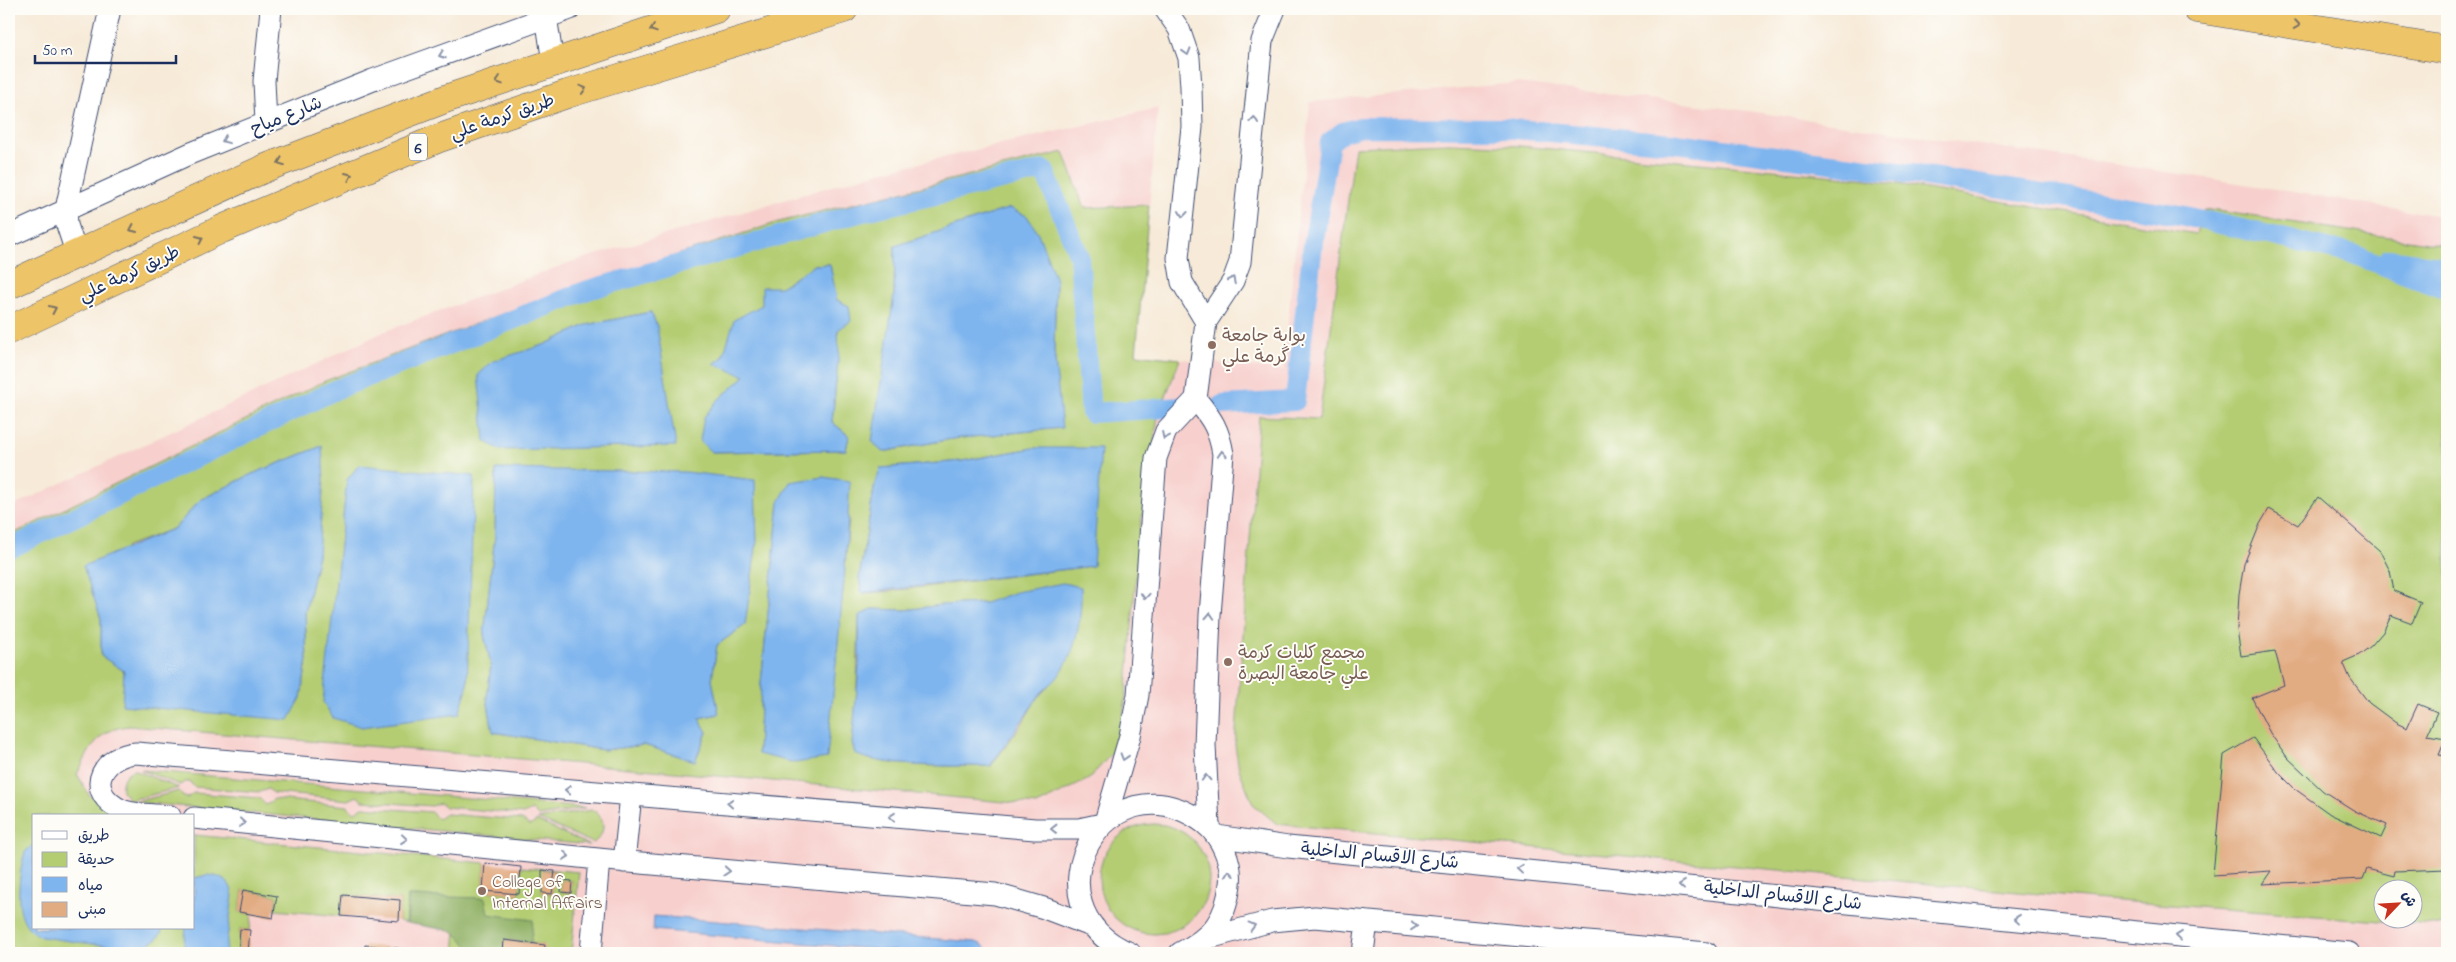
<svg xmlns="http://www.w3.org/2000/svg" width="2456" height="962" viewBox="0 0 2456 962" font-family="'Indie Flower','Playpen Sans Arabic',sans-serif">
<rect width="100%" height="100%" fill="#fdfcf7"/>
<filter id="ink" filterUnits="userSpaceOnUse"><feTurbulence type="fractalNoise" baseFrequency=".02" numOctaves="2"/><feDisplacementMap in="SourceGraphic" scale="10" xChannelSelector="R" yChannelSelector="G"/><feConvolveMatrix kernelMatrix="1 2 1 2 8 2 1 2 1" color-interpolation-filters="sRGB"/></filter>
<filter id="wash" filterUnits="userSpaceOnUse"><feTurbulence type="fractalNoise" baseFrequency=".0096" numOctaves="4" result="noise"/><feDisplacementMap in="SourceGraphic" scale="20" xChannelSelector="R" yChannelSelector="G"/><feGaussianBlur stdDeviation="1.12" result="paint"/><feColorMatrix in="noise" values="0 0 0 0 0 0 0 0 0 0 0 0 0 0 0 0 0 1.4 0 .05"/><feComposite in="paint" operator="in"/></filter>
<g filter="url(#wash)">
<rect width="100%" height="100%" fill="#f7ead8"/>
<!-- built -->
<path fill="#f7d0cd" fill-rule="evenodd" d="M 1517,83 L 1741,110 L 2201,177 L 2447,217 L 2447,953 L 9,953 L 9,508 L 386,331 L 571,262 L 880,172 L 1158,108 L 1136,354 L 1283,370 L 1310,102 ZM 34,816 L 194,816 L 194,928 L 34,928 ZM 2384,890 L 2414,890 L 2414,920 L 2384,920 Z"/>
<!-- green -->
<path fill="#b4cd72" stroke="#687e68" fill-rule="evenodd" d="M 1449,143 L 1520,146 L 1867,179 L 2196,234 L 2204,209 L 2447,246 L 2447,926 L 2105,900 L 1277,824 L 1253,804 L 1239,769 L 1235,745 L 1259,416 L 1319,419 L 1355,147 ZM 2384,890 L 2414,890 L 2414,920 L 2384,920 Z
M 1064,152 L 1084,208 L 1149,205 L 1136,354 L 1180,359 L 1158,417 L 1140,529 L 1127,688 L 1119,745 L 1089,779 L 1037,805 L 652,770 L 129,726 C 96,730 92,747 77,774 L 89,795 L 122,816 L 34,816 L 34,928 L 194,928 L 194,835 L 485,863 L 483,891 L 519,894 L 521,867 L 579,872 L 571,953 L 544,953 L 544,945 L 505,940 L 503,953 L 454,953 L 459,898 L 408,896 L 406,923 L 399,921 L 400,900 L 343,895 L 341,916 L 275,910 L 277,896 L 243,890 L 239,912 L 252,914 L 250,930 L 240,929 L 238,953 L 9,953 L 9,536 L 325,381 L 544,298 L 779,222 ZM 1010,208 L 1056,280 L 1054,350 L 1061,428 L 952,439 L 882,452 L 885,358 L 894,295 L 895,246 ZM 829,264 C 842,322 838,364 832,422 L 849,436 L 846,450 L 711,452 L 718,400 L 745,376 L 715,363 L 723,357 L 762,305 L 781,287 L 814,265 ZM 650,312 L 546,344 L 587,325 ZM 322,446 L 318,555 L 305,613 L 307,660 L 301,698 L 189,710 L 123,705 L 124,671 L 101,656 L 101,619 L 127,546 L 175,528 L 200,500 L 252,474 ZM 1033,448 L 1093,566 L 883,592 L 862,593 L 859,578 L 875,483 L 881,468 L 962,461 ZM 359,465 L 324,702 L 347,480 ZM 496,469 L 745,625 L 717,645 L 712,680 L 719,714 L 699,718 L 707,733 L 695,761 L 644,745 L 604,750 L 493,732 L 487,698 L 491,665 L 484,635 L 495,535 ZM 779,502 L 849,519 L 826,758 L 758,754 L 761,683 ZM 985,603 L 1058,677 L 1037,698 L 1022,724 L 991,766 C 956,766 885,768 855,754 L 859,616 L 872,609 L 905,610 L 941,605 ZM 543,870 L 555,871 L 552,894 L 542,893 ZM 562,880 L 572,881 L 571,893 L 561,892 Z
M 134,770 L 179,788 L 130,800 L 122,791 C 121,781 124,773 134,770 Z
M 141,770 L 585,808 L 538,816 L 532,810 L 523,814 L 446,807 L 440,803 L 432,806 L 363,801 L 357,796 L 349,800 L 274,793 L 268,789 L 260,792 L 194,787 L 190,782 L 185,782 L 180,785 Z
M 179,791 L 182,796 L 187,798 L 194,793 L 259,798 L 266,805 L 274,799 L 348,806 L 351,810 L 355,812 L 363,807 L 431,812 L 438,819 L 446,814 L 522,820 L 530,826 L 537,821 L 589,845 L 135,802 Z
M 592,810 C 607,817 606,835 593,843 L 538,819 Z
M1099 879a55 55 0 1 1 110 0a55 55 0 1 1-110 0Z"/>
<!-- forest -->
<path fill="#8fb064" stroke="#557061" d="M 408,896 L 485,898 L 488,914 L 533,920 L 531,943 L 505,940 L 503,953 L 474,952 L 453,931 L 407,923 Z"/>
<!-- water -->
<path fill="#7fb5ee" stroke="#4d72a6" d="M 1010,208 L 1027,216 L 1038,233 L 1056,280 L 1054,350 L 1062,428 L 952,439 L 882,452 L 872,441 L 894,295 L 895,246 Z
M 830,264 L 837,300 L 849,306 L 851,321 L 838,330 L 839,352 L 832,422 L 849,436 L 846,450 L 711,452 L 700,441 L 704,417 L 718,400 L 745,376 L 714,364 L 723,357 L 734,320 L 762,305 L 762,287 L 781,287 L 814,265 Z
M 651,312 L 657,326 L 676,446 L 500,450 L 485,441 L 478,375 L 493,361 L 546,344 L 586,325 Z
M 322,446 L 324,480 L 318,555 L 305,613 L 307,660 L 301,698 L 289,720 L 122,705 L 124,671 L 101,656 L 101,619 L 83,566 L 175,528 L 200,500 L 252,474 Z
M 1033,448 L 1101,448 L 1093,566 L 862,593 L 859,578 L 875,483 L 881,468 L 962,461 Z
M 359,465 L 474,476 L 467,688 L 459,714 L 362,727 L 333,718 L 323,702 L 347,480 Z
M 496,469 L 686,472 L 755,480 L 757,541 L 745,625 L 717,645 L 712,680 L 719,714 L 699,718 L 707,732 L 695,761 L 644,745 L 604,750 L 493,732 L 487,698 L 491,665 L 484,635 L 495,535 Z
M 823,477 L 850,481 L 845,570 L 827,758 L 795,763 L 758,754 L 761,683 L 779,502 L 790,482 Z
M 1063,583 L 1081,587 C 1082,618 1077,652 1057,678 C 1051,685 1041,691 1036,700 C 1021,723 1006,744 990,766 C 956,766 885,768 855,754 L 852,743 L 859,666 L 859,616 L 872,609 L 905,610 L 941,605 L 985,603 L 1016,592 Z
M 34,844 L 34,928 L 163,928 C 161,933 159,938 154,941 C 133,953 67,940 41,937 C 12,924 18,885 23,859 L 25,852 Z
M 207,875 C 222,876 231,881 233,896 L 225,953 L 183,953 L 186,928 L 194,928 L 194,878 Z
M 654,916 L 976,942 L 983,945 L 990,953 L 918,953 L 653,930 Z"/>
<g fill="none" stroke-linecap="round" stroke-linejoin="round">
<!-- canal -->
<path stroke="#7fb5ee" stroke-width="20" d="M 2388,259 L 2447,267
M 1222,405 L 1295,401 L 1312,252 L 1330,142 L 1343,132 L 1361,127 L 1504,128 L 1684,144 L 1899,172 L 2180,215 L 2353,254 L 2447,290
M 9,549 L 335,390 L 588,290 L 870,210 L 1044,170 L 1079,256 L 1091,413 L 1182,407"/>
</g>
<g id="blocks">
<!-- building -->
<path fill="#e2ac83" d="M 2318,497 L 2380,551 L 2390,571 L 2394,591 L 2421,602 L 2412,623 L 2391,615 L 2383,632 L 2371,646 L 2359,655 L 2343,662 L 2350,678 L 2369,703 L 2396,723 L 2407,728 L 2418,704 L 2437,712 L 2427,735 L 2446,738 L 2439,755 L 2447,756 L 2447,869 L 2395,871 L 2394,876 L 2367,869 L 2363,879 L 2262,884 L 2271,871 L 2213,875 L 2224,755 L 2253,738 L 2279,773 L 2295,789 L 2330,814 L 2381,838 L 2387,825 L 2355,811 L 2323,791 L 2287,757 L 2270,733 L 2252,698 L 2284,685 L 2275,651 L 2241,656 L 2237,629 L 2239,594 L 2244,564 L 2260,524 L 2269,509 L 2298,525 Z
M 485,863 L 521,867 L 519,894 L 483,891 Z
M 542,870 L 555,871 L 552,894 L 542,893 Z
M 562,880 L 572,881 L 571,893 L 561,892 Z
M 243,890 L 277,896 L 273,918 L 239,912 Z
M 343,895 L 400,900 L 399,921 L 341,916 Z
M 240,929 L 250,930 L 248,953 L 238,953 Z
M 504,940 L 545,945 L 544,953 L 503,953 Z
M 365,945 L 437,952 L 437,953 L 364,953 Z"/>
</g>
</g>
<g filter="url(#ink)">
<use href="#blocks" fill-opacity="0" stroke="#3c4b70" stroke-width="1"/>
<g fill="none" stroke-linecap="round" stroke-linejoin="round">
<!-- minor casing -->
<g stroke="#3c4b70" stroke-width="23">
<path id="minor" d="M 545,9 L 553,63
M 1165,9 L 1179,29 L 1189,58 L 1191,87 L 1192,127 L 1178,258 L 1182,282 L 1206,322
M 266,123 L 264,81 L 271,9
M 9,236 L 189,154 L 373,80 L 570,9
M 77,255 L 67,225 L 66,209 L 110,9
M 1196,399 C 1212,419 1219,429 1223,454 L 1210,615 L 1205,745 L 1209,827
M 170,816 C 154,814 130,816 116,807 C 84,787 105,755 136,753 L 1035,829 L 1079,829 L 1102,824
M 194,818 L 618,861 L 995,894 L 1044,908 L 1094,927
M 1105,822 L 1130,736 L 1138,695 L 1156,458 L 1166,431 L 1196,399 L 1206,322 L 1233,281 L 1240,262 L 1262,41 L 1275,9
M 1217,836 L 1288,847 L 2349,953
M 624,862 L 631,795
M 1205,939 L 1272,921 L 1315,917 L 1707,953
M 591,953 L 599,859
M 1130,953 C 1020,907 1106,751 1204,823 C 1221,836 1233,863 1230,884 C 1226,920 1212,937 1180,953
M 1363,953 L 1367,922"/>
</g>
<!-- highway casing -->
<g stroke="#3c4b70" stroke-width="29">
<path id="highway" d="M 2197,9 L 2447,50
M 9,285 L 268,167 L 448,98 L 716,9
M 9,330 L 222,229 L 437,139 L 567,94 L 844,9"/>
</g>
<!-- minor -->
<use href="#minor" stroke="#fff" stroke-width="21"/>
<!-- highway -->
<use href="#highway" stroke="#eec469" stroke-width="28"/>
</g>
<!-- one-way arrows -->
<defs><path id="oneway-chevron" d="M-2-3.5L2.5 0L-2 3.5" fill="none" stroke-width="1.6" stroke-linecap="round" stroke-linejoin="round" transform="scale(1.25)"/></defs>
<g stroke="#7a7263">
<use href="#oneway-chevron" transform="translate(2297 25) rotate(9)"/>
<use href="#oneway-chevron" transform="translate(653 29) rotate(161)"/>
<use href="#oneway-chevron" transform="translate(499 81) rotate(161)"/>
<use href="#oneway-chevron" transform="translate(583 89) rotate(-17)"/>
<use href="#oneway-chevron" transform="translate(281 162) rotate(159)"/>
<use href="#oneway-chevron" transform="translate(349 176) rotate(-23)"/>
<use href="#oneway-chevron" transform="translate(133 229) rotate(155)"/>
<use href="#oneway-chevron" transform="translate(200 239) rotate(-25)"/>
<use href="#oneway-chevron" transform="translate(53 309) rotate(-25)"/>
</g>
<g stroke="#8d97ae">
<use href="#oneway-chevron" transform="translate(1187 52) rotate(73)"/>
<use href="#oneway-chevron" transform="translate(442 55) rotate(160)"/>
<use href="#oneway-chevron" transform="translate(1254 120) rotate(-84)"/>
<use href="#oneway-chevron" transform="translate(225 140) rotate(158)"/>
<use href="#oneway-chevron" transform="translate(1183 214) rotate(96)"/>
<use href="#oneway-chevron" transform="translate(1232 280) rotate(-64)"/>
<use href="#oneway-chevron" transform="translate(1165 436) rotate(115)"/>
<use href="#oneway-chevron" transform="translate(1222 454) rotate(-93)"/>
<use href="#oneway-chevron" transform="translate(1145 596) rotate(94)"/>
<use href="#oneway-chevron" transform="translate(1210 616) rotate(-87)"/>
<use href="#oneway-chevron" transform="translate(1124 757) rotate(107)"/>
<use href="#oneway-chevron" transform="translate(1206 778) rotate(-93)"/>
<use href="#oneway-chevron" transform="translate(568 790) rotate(-175)"/>
<use href="#oneway-chevron" transform="translate(730 803) rotate(-175)"/>
<use href="#oneway-chevron" transform="translate(892 817) rotate(-175)"/>
<use href="#oneway-chevron" transform="translate(242 823) rotate(6)"/>
<use href="#oneway-chevron" transform="translate(1054 829) rotate(180)"/>
<use href="#oneway-chevron" transform="translate(404 839) rotate(6)"/>
<use href="#oneway-chevron" transform="translate(566 856) rotate(6)"/>
<use href="#oneway-chevron" transform="translate(1520 869) rotate(-174)"/>
<use href="#oneway-chevron" transform="translate(727 871) rotate(5)"/>
<use href="#oneway-chevron" transform="translate(1229 874) rotate(-97)"/>
<use href="#oneway-chevron" transform="translate(1682 885) rotate(-174)"/>
<use href="#oneway-chevron" transform="translate(2017 919) rotate(-174)"/>
<use href="#oneway-chevron" transform="translate(1252 926) rotate(-15)"/>
<use href="#oneway-chevron" transform="translate(1414 926) rotate(5)"/>
<use href="#oneway-chevron" transform="translate(2179 936) rotate(-174)"/>
</g>
</g>
<!-- markers -->
<g fill="#8d6e63" stroke="#fdfcf7" stroke-width="2">
<circle cx="1212" cy="345" r="5"/>
<circle cx="1228" cy="662" r="5"/>
<circle cx="482" cy="891" r="5"/>
</g>
<g text-anchor="middle" stroke-width="4" stroke-linejoin="round" paint-order="stroke">
<!-- shield labels -->
<rect fill="#fdfcf7" stroke="#5f6c8c" stroke-width="1" x="409" y="133.5" width="18" height="27" rx="4"/>
<g font-size="16" font-weight="bold" fill="#1b2f5e">
<text x="418" y="153">6</text>
</g>
<!-- street labels -->
<g font-size="18" fill="#1b2f5e" stroke="#fdfcf7">
<text transform="translate(286 115) rotate(-22)" y="6">شارع مياح</text>
<text transform="translate(502 116) rotate(-19)" y="6">طريق كرمة علي</text>
<text transform="translate(129 273) rotate(-25)" y="6">طريق كرمة علي</text>
<text transform="translate(1380 855) rotate(5)" y="6">شارع الاقسام الداخلية</text>
<text transform="translate(1783 895) rotate(6)" y="6">شارع الاقسام الداخلية</text>
</g>
<!-- education labels -->
<g font-size="18" fill="#785e54" stroke="#fdfcf7" text-anchor="start">
<text x="1222" y="341">بوابة جامعة<tspan x="1222" dy="21">گرمة علي</tspan></text>
<text x="1238" y="658">مجمع كليات كرمة<tspan x="1238" dy="21">علي جامعة البصرة</tspan></text>
<text x="492" y="887">College of<tspan x="492" dy="21">Internal Affairs</tspan></text>
</g>
</g>
<!-- margin -->
<rect width="2456" height="962" fill="none" stroke="#fdfcf7" stroke-width="30"/>
<!-- legend -->
<rect x="32" y="814" width="162" height="115" fill="#fdfcf7" stroke="#a3aaba"/>
<rect x="42" y="831" width="25" height="8" fill="#ffffff" stroke="#a3aaba"/>
<text x="78" y="840" font-size="15" fill="#1b2f5e">طريق</text>
<rect x="42" y="852" width="25" height="15" fill="#b4cd72" stroke="#a3aaba"/>
<text x="78" y="864" font-size="15" fill="#1b2f5e">حديقة</text>
<rect x="42" y="877" width="25" height="15" fill="#7fb5ee" stroke="#a3aaba"/>
<text x="78" y="890" font-size="15" fill="#1b2f5e">مياه</text>
<rect x="42" y="902" width="25" height="15" fill="#e2ac83" stroke="#a3aaba"/>
<text x="78" y="914" font-size="15" fill="#1b2f5e">مبنى</text>
<!-- north arrow -->
<g transform="translate(2398 904) rotate(65)"><circle r="24" fill="#fdfcf7" stroke="#a3aaba"/>
<path d="M0-4L9 19L0 12L-9 19Z" fill="#c8321e"/>
<text y="-8" font-size="14" font-weight="bold" text-anchor="middle" fill="#1b2f5e">ش</text>
</g>
<!-- scale -->
<path d="M35 55v8h141v-8" fill="none" stroke="#1b2f5e" stroke-width="2.5"/>
<text x="42" y="55" font-size="15" fill="#1b2f5e" stroke="#fdfcf7" stroke-width="4" paint-order="stroke">50 m</text>
</svg>
